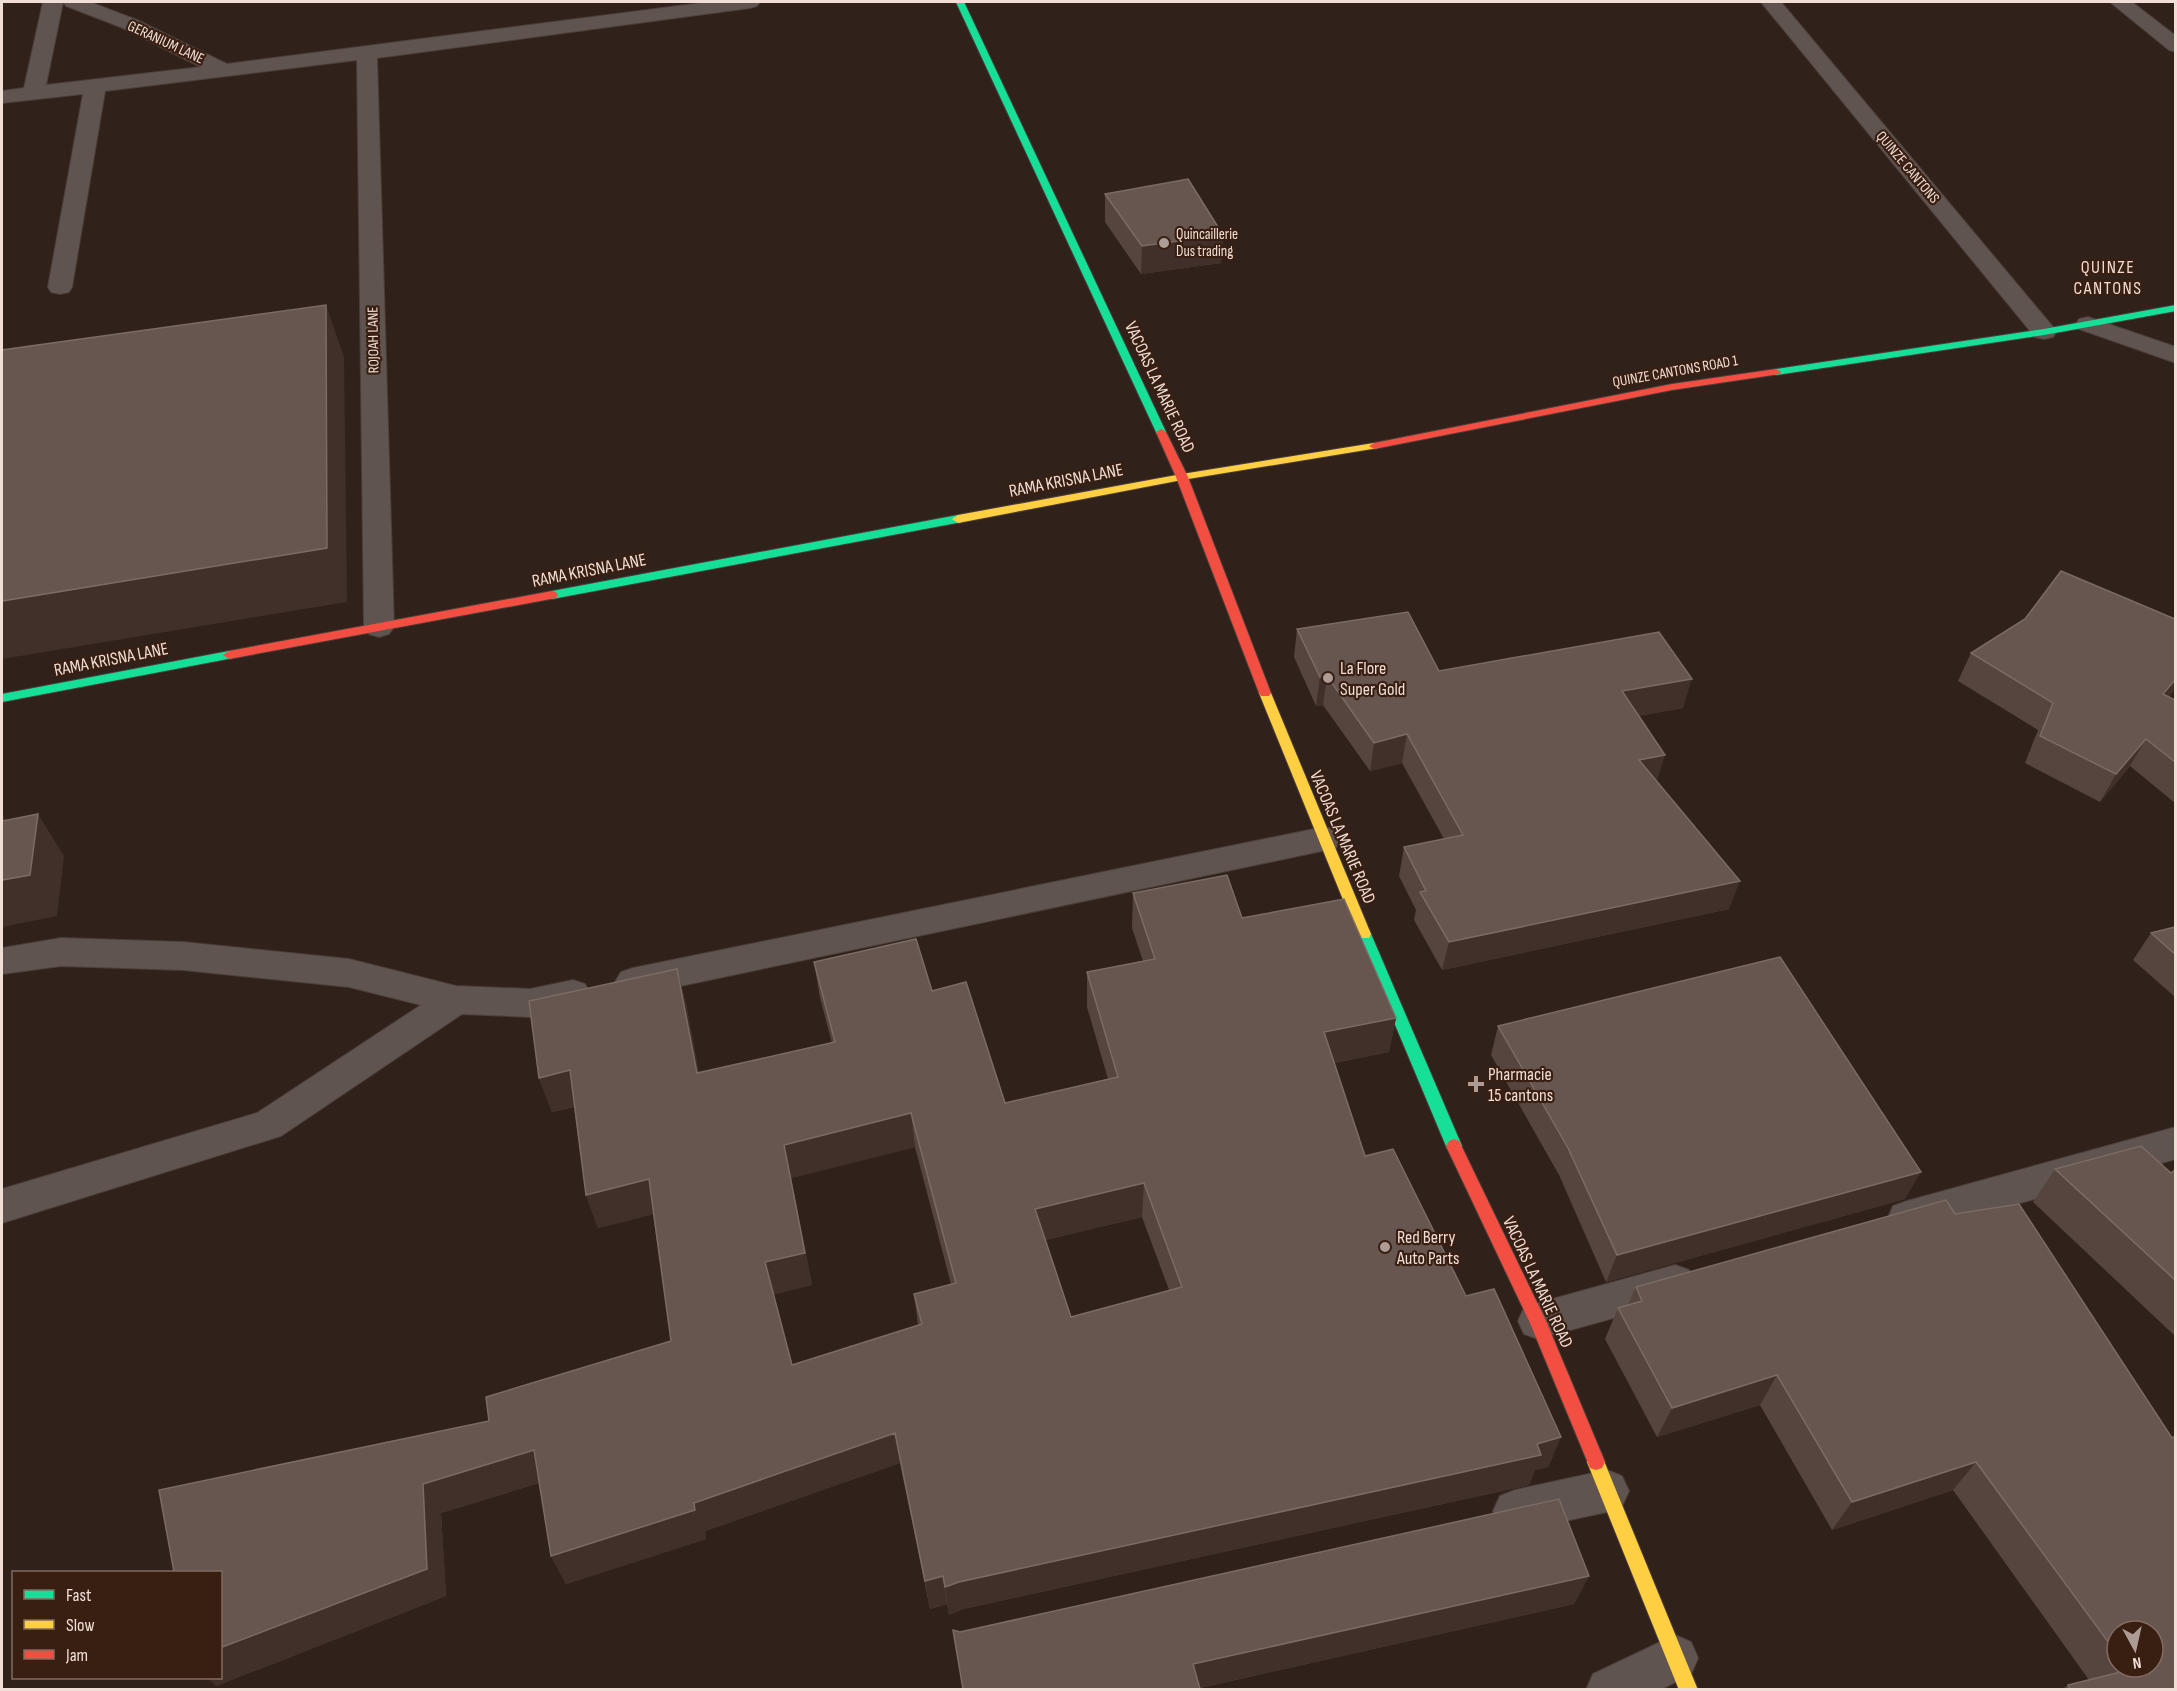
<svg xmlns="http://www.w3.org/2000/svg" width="2177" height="1691" viewBox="0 0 2177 1691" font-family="'Sofia Sans Condensed',sans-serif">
<rect width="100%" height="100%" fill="#30221b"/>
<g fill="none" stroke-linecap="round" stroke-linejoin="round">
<!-- lane casing -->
<g stroke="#4b3e39" stroke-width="2">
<path id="lane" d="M 1324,827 L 1336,830 L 1340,839 L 1336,848 L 633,996 L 621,992 L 615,982 L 621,972 L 633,968 Z
M 61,938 L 183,942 L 349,959 L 456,986 L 530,989 L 573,980 L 585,984 L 591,994 L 585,1004 L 530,1017 L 462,1014 L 281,1136 L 2,1223 L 2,1189 L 257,1113 L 421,1005 L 349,987 L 183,970 L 61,966 L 2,974 L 2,948 Z"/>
</g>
<!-- street casing -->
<g stroke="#4b3e39" stroke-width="2">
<path id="street" d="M 43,2 L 63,2 L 46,85 L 201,67 L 123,28 L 66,6 L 63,2 L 90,2 L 137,20 L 227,64 L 709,2 L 760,2 L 757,6 L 750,8 L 377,58 L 394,627 L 389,634 L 379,637 L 369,634 L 364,627 L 357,60 L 105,91 L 72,287 L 69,292 L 60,294 L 51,292 L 48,287 L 83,94 L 2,103 L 2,91 L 24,88 Z
M 1761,2 L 1781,2 L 2053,327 L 2056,332 L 2053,337 L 2044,339 L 2035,337 Z
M 2110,2 L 2132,2 L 2176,36 L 2176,52 L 2169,50 Z
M 2088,317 L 2176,347 L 2176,363 L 2079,329 L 2076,324 L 2079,319 Z
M 2176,1127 L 2176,1159 L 1907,1235 L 1893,1230 L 1888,1218 L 1893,1206 L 1907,1201 Z
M 1675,1265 L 1689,1270 L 1695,1283 L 1689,1296 L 1675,1301 L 1538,1339 L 1524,1334 L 1518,1321 L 1524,1308 L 1538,1303 Z
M 1607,1470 L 1622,1476 L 1629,1491 L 1622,1506 L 1607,1512 L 1515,1532 L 1500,1526 L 1493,1511 L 1500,1496 L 1515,1490 Z
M 1675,1635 L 1691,1642 L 1698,1658 L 1691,1674 L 1660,1690 L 1586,1690 L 1593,1674 Z"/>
</g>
<!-- fast casing -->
<g stroke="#4b3e39" stroke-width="2">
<path id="fast" d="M 956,2 L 964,2 L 1166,432 L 1165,434 L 1157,434 L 1156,432 Z
M 2176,305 L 2176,311 L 2044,335 L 1776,375 L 1771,372 L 1776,369 L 2044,329 Z
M 958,515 L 962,516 L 962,522 L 552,599 L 546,595 L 552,591 Z
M 229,651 L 233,652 L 235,655 L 233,658 L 2,702 L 2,694 Z
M 1364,929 L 1369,930 L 1371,934 L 1462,1146 L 1459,1151 L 1454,1153 L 1449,1151 L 1446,1146 L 1357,934 L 1359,930 Z"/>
</g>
<!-- slow casing -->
<g stroke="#4b3e39" stroke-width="2">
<path id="slow" d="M 1374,443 L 1378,444 L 1378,448 L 1182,480 L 958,523 L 952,519 L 958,515 L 1182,474 Z
M 1265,689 L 1271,693 L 1371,934 L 1369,938 L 1359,938 L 1357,934 L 1259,693 Z
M 1596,1454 L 1602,1456 L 1698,1690 L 1679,1690 L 1587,1462 L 1590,1456 Z"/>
</g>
<!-- jam casing -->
<g stroke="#4b3e39" stroke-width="2">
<path id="jam" d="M 1776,369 L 1781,372 L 1780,374 L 1672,390 L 1374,449 L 1369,446 L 1374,443 L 1672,384 Z
M 1161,429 L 1166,432 L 1188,477 L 1271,693 L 1269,696 L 1261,696 L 1259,693 L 1176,477 L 1156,432 Z
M 552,591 L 556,592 L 558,595 L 556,598 L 229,659 L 223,655 L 229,651 Z
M 1454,1139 L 1459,1141 L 1546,1321 L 1605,1462 L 1602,1468 L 1596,1470 L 1590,1468 L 1530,1323 L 1446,1146 L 1449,1141 Z"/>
</g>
<!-- lane -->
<use href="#lane" fill="#605450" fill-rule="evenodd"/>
<!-- street -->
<use href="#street" fill="#605450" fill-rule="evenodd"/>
<!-- fast -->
<use href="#fast" fill="#16e098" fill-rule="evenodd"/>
<!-- slow -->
<use href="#slow" fill="#ffcf43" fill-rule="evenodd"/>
<!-- jam -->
<use href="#jam" fill="#f24e42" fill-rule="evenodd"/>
</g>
<!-- wall -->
<path fill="#56453e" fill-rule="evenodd" d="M 1105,194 L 1223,235 L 1221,263 L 1141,274 L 1105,222 Z
M 1297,629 L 1439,671 L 1683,708 L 1638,716 L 1657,781 L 1729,909 L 1442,970 L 1414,920 L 1416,910 L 1399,876 L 1404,847 L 1444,839 L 1402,763 L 1370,771 L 1323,705 L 1316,706 L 1294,657 Z
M 1971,653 L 2169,697 L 2175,700 L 2175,803 L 2130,766 L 2100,802 L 2025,763 L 2038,730 L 1958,681 Z
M 1133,893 L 1242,918 L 1396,1018 L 1389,1052 L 1334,1063 L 1365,1156 L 1466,1296 L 1561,1437 L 1548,1467 L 1535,1470 L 1529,1485 L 963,1609 L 949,1615 L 947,1604 L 930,1609 L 900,1463 L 705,1531 L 706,1539 L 566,1584 L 551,1556 L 539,1483 L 441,1513 L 446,1596 L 216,1686 L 489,1421 L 671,1341 L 653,1214 L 598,1228 L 586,1195 L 574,1107 L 552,1112 L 539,1078 L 677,969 L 686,1004 L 699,1073 L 832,1043 L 820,998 L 814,962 L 932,991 L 1005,1103 L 1108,1079 L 1087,1007 L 1087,972 L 1143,961 L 1132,928 ZM 915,1147 L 951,1284 L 914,1294 L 918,1325 L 792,1365 L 773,1294 L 812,1285 L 791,1178 ZM 1142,1217 L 1169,1290 L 1071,1317 L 1045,1240 Z
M 2175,927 L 2175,997 L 2133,960 L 2151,933 Z
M 1498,1026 L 1905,1199 L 1606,1282 L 1559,1175 L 1491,1055 Z
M 2055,1169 L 2171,1173 L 2175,1170 L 2175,1336 L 2033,1202 Z
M 1946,1200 L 2175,1689 L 2063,1689 L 2068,1685 L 2089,1680 L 1953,1490 L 1832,1530 L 1760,1405 L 1657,1437 L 1605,1339 L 1618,1308 L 1627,1306 L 1636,1287 ZM 2117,1631 L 2153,1667 L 2117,1667 Z
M 1589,1576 L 1574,1604 L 1200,1688 L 1200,1689 L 963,1689 L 953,1630 L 960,1632 Z"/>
<!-- shaded-wall -->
<path fill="#403029" d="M 1223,235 L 1221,263 L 1141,274 L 1142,246 Z
M 326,305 L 344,357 L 347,602 L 2,659 L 2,601 Z
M 1327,676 L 1323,705 L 1316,706 L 1320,677 Z
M 1692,679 L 1683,708 L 1614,720 L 1622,691 Z
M 2175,680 L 2175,690 L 2147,722 L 2163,694 Z
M 1407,734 L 1402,763 L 1370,771 L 1374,743 Z
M 2146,739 L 2130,766 L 2100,802 L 2116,774 Z
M 1665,755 L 1656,784 L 1639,760 Z
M 2,814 L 20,843 L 2,840 Z
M 38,814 L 64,856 L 57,916 L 2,927 L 2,880 Z
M 1740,881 L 1729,909 L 1442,970 L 1449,942 Z
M 677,969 L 686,1004 L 706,1108 L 697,1073 Z
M 1396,1018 L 1389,1052 L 1319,1066 L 1324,1032 Z
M 570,1070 L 582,1105 L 552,1112 L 539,1078 Z
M 911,1113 L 915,1147 L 791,1178 L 812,1285 L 773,1295 L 765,1262 L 784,1145 Z
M 1921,1172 L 1905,1199 L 1606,1282 L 1617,1255 Z
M 649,1179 L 659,1213 L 598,1228 L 586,1195 Z
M 1144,1183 L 1142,1217 L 1036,1242 L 1035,1209 Z
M 1777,1375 L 1760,1405 L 1657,1437 L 1672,1408 Z
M 895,1433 L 900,1463 L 705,1531 L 706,1539 L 566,1584 L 551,1556 L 694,1503 Z
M 1561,1437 L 1548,1467 L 1535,1470 L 1529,1485 L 963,1609 L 949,1615 L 945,1587 L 959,1582 Z
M 534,1450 L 549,1480 L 441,1513 L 446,1596 L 216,1686 L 207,1677 L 220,1677 L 220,1648 L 423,1484 Z
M 1976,1462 L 1953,1490 L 1832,1530 L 1852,1502 Z
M 943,1576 L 947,1604 L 930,1609 L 925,1581 Z
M 1589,1576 L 1574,1604 L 1195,1689 L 1193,1664 Z"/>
<!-- building -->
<path fill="#66564f" stroke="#7c6b64" stroke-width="1.5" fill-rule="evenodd" d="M 1188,179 L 1223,235 L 1142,246 L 1105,194 Z
M 326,305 L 327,548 L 2,601 L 2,350 Z
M 2061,571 L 2175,619 L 2175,680 L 2163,694 L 2175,700 L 2175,762 L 2146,739 L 2116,774 L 2040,736 L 2053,703 L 1971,653 L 2025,619 Z
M 1408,612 L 1439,671 L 1659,632 L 1692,679 L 1622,691 L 1665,755 L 1639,760 L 1740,881 L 1449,942 L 1420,892 L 1426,891 L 1404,847 L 1463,835 L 1407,734 L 1374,743 L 1327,676 L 1320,677 L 1297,629 Z
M 38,814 L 30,875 L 2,880 L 2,821 Z
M 1227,875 L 1242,918 L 1344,899 L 1396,1018 L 1324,1032 L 1365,1156 L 1393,1149 L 1466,1296 L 1494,1289 L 1561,1437 L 1537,1444 L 1541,1455 L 959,1582 L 945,1587 L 943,1576 L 925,1581 L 895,1433 L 694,1503 L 695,1510 L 551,1556 L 534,1450 L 423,1484 L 427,1569 L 220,1648 L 220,1572 L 174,1572 L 159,1490 L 489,1421 L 486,1397 L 671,1341 L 649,1179 L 586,1195 L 570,1070 L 539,1078 L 529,1001 L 677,969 L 697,1073 L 835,1042 L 814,962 L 916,939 L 932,991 L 966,982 L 1005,1103 L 1118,1077 L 1087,972 L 1155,959 L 1133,893 ZM 911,1113 L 956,1283 L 914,1294 L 922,1324 L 792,1365 L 765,1262 L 805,1253 L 784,1145 ZM 1144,1183 L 1182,1287 L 1071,1317 L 1035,1209 Z
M 2175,927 L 2175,954 L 2151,933 Z
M 1780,957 L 1921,1172 L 1617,1255 L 1568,1148 L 1498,1026 Z
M 2141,1146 L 2171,1173 L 2175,1170 L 2175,1280 L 2055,1169 Z
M 1946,1200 L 1955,1214 L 2019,1204 L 2172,1438 L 2175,1436 L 2175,1689 L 2070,1689 L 2068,1685 L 2129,1670 L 2127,1667 L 2153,1667 L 2153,1631 L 2117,1631 L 2117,1654 L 1976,1462 L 1852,1502 L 1777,1375 L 1672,1408 L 1618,1308 L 1642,1301 L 1636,1287 Z
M 1559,1499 L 1589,1576 L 1193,1664 L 1200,1689 L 963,1689 L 953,1630 L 960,1632 Z"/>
<!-- markers -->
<g fill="#ad9c95" stroke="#391e12" stroke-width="2">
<circle cx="1164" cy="243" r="6"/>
<circle cx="1328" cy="678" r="6"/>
<path d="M1473 1075h6v6h6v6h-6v6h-6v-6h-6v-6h6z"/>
<circle cx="1385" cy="1247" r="6"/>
</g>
<g text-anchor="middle" stroke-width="4.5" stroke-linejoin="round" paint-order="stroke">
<!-- far-street labels -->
<g font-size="15" fill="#f1ded6" stroke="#391e12">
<text transform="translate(166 42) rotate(25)" y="5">GERANIUM LANE</text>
<text transform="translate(1908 167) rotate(50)" y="5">QUINZE CANTONS</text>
<text transform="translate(373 340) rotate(-91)" y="5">ROJOAH LANE</text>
<text transform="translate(1675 371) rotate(-10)" y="5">QUINZE CANTONS ROAD 1</text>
</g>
<!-- far-poi labels -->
<g font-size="15" fill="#f1ded6" stroke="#391e12" text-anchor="start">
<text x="1176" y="239">Quincaillerie<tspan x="1176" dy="17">Dus trading</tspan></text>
</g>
<!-- far-quarter labels -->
<g font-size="18" letter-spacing="1.5" fill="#f1ded6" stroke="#391e12">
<text x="2108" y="273">QUINZE<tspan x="2108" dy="21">CANTONS</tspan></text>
</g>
<!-- street labels -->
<g font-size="18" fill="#f1ded6" stroke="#391e12">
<text transform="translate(1160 387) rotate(65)" y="6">VACOAS LA MARIE ROAD</text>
<text transform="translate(1066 480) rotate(-11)" y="6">RAMA KRISNA LANE</text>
<text transform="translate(589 570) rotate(-11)" y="6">RAMA KRISNA LANE</text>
<text transform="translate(111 659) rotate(-11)" y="6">RAMA KRISNA LANE</text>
<text transform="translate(1343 837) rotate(67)" y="6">VACOAS LA MARIE ROAD</text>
<text transform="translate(1538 1282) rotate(65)" y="6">VACOAS LA MARIE ROAD</text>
</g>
<!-- poi labels -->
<g font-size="18" fill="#f1ded6" stroke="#391e12" text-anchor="start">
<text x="1340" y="674">La Flore<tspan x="1340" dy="21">Super Gold</tspan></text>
<text x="1488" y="1080">Pharmacie<tspan x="1488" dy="21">15 cantons</tspan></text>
<text x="1397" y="1243">Red Berry<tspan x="1397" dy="21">Auto Parts</tspan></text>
</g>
</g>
<!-- border -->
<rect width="2177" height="1691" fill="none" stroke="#f1ded6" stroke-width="6"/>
<!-- legend -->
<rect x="12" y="1571" width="210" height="108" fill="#391e12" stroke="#836b60" stroke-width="1.5"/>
<rect x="24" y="1590" width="30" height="9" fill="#16e098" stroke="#836b60" stroke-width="1.5"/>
<text x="66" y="1601" font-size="18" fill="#f1ded6">Fast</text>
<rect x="24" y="1620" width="30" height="9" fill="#ffcf43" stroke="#836b60" stroke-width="1.5"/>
<text x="66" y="1631" font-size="18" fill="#f1ded6">Slow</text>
<rect x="24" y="1650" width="30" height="9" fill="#f24e42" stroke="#836b60" stroke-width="1.5"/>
<text x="66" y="1661" font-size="18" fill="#f1ded6">Jam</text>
<!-- north arrow -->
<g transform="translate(2135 1649) rotate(172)"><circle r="28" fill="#391e12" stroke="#836b60" stroke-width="1.5"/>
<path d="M0-4.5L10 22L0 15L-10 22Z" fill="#ad9c95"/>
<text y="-9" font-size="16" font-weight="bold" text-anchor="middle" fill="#f1ded6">N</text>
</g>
</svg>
